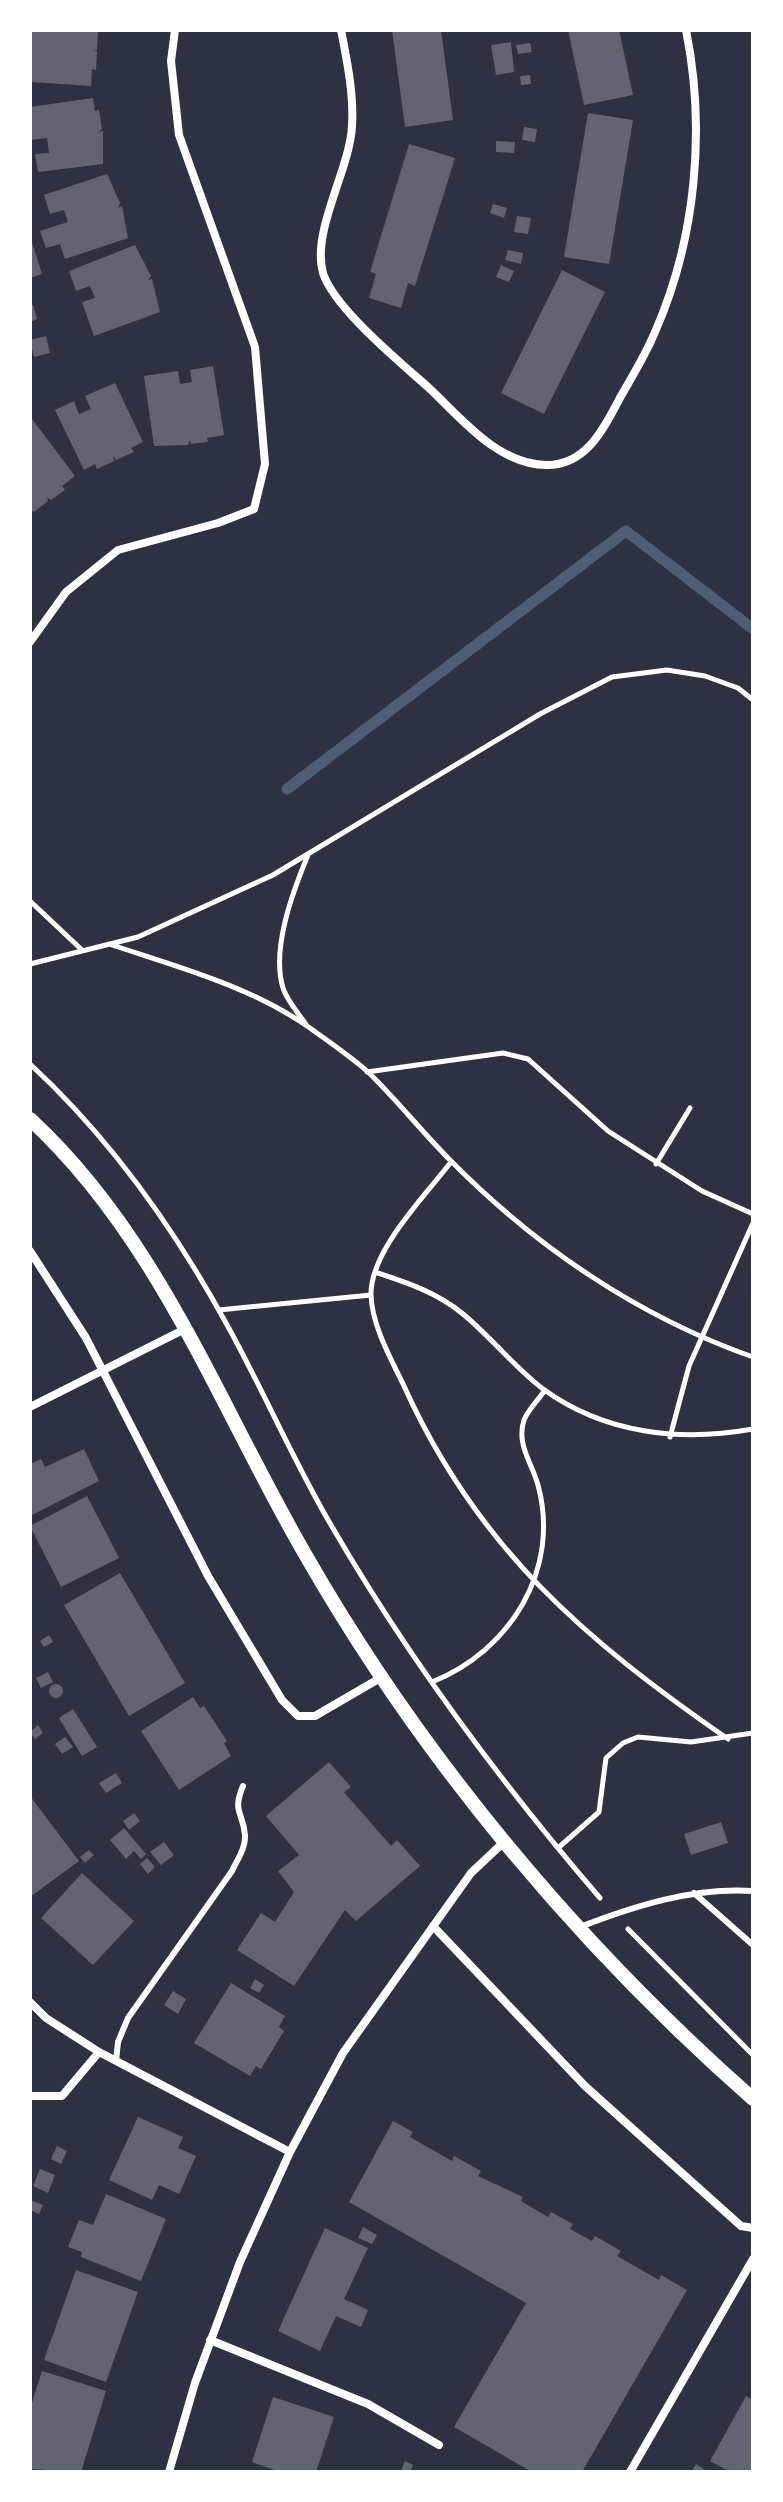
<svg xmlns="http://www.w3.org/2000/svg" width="783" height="2502" viewBox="0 0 783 2502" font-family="'Open Sans',sans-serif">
<rect width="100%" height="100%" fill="#2d3142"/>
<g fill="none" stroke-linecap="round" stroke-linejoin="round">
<!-- stream -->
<path stroke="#4f5d75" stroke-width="11" d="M 287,789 L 626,531 L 753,629"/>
</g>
<!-- building -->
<path fill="#626471" d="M 30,30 L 98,32 L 97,50 L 93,50 L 97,51 L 96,70 L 92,69 L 91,86 L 30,82 Z
M 392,30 L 441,30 L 453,120 L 405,127 Z
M 568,30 L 619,30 L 633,95 L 584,105 Z
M 511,42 L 514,72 L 496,75 L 491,45 Z
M 530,43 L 532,52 L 518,54 L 516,45 Z
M 530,75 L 531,84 L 521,85 L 520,76 Z
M 93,98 L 95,111 L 99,110 L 102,129 L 98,132 L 103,131 L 103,164 L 38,172 L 35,154 L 49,153 L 47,138 L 30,140 L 30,107 Z
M 588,113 L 633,120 L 609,264 L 564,257 Z
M 524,127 L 537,129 L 535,142 L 522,140 Z
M 496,141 L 515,142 L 514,153 L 496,152 Z
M 409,144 L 455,158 L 415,286 L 408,283 L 401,308 L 369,298 L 376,274 L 370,272 Z
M 107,174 L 120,203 L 118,208 L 122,206 L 128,238 L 65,259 L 60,244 L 46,248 L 40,231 L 68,222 L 64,210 L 50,214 L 44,195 Z
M 493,204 L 507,208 L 504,218 L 490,213 Z
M 517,216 L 531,218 L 528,234 L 514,232 Z
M 31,239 L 42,274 L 30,278 L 30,240 Z
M 135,245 L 151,276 L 148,280 L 152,279 L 160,312 L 94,336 L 82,302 L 95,298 L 90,286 L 76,291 L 69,271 Z
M 508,250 L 523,253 L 521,264 L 505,260 Z
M 501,265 L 514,271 L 509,282 L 496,277 Z
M 562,270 L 605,292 L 544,414 L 501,393 Z
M 33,305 L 37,319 L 30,322 L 30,306 Z
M 46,336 L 50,353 L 34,357 L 30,340 Z
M 213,366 L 224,435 L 207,438 L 208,442 L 191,444 L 190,440 L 188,445 L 154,446 L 144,376 L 178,371 L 180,384 L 192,382 L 190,370 Z
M 115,383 L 143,442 L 131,448 L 134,452 L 116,460 L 113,456 L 114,461 L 97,469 L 95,464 L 84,470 L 55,410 L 74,401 L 79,414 L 91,409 L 85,396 Z
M 32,419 L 75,476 L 62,486 L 65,490 L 51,500 L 47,497 L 48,501 L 34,512 L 30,510 Z
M 84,1449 L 99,1481 L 30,1516 L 30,1464 L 41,1459 L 45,1467 Z
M 87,1496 L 119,1558 L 61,1587 L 30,1526 Z
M 120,1573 L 185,1683 L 129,1716 L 64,1605 Z
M 49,1635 L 53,1642 L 44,1647 L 40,1641 Z
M 48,1672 L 53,1682 L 41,1688 L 36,1678 Z
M49 1691a7 7 0 1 1 14 0a7 7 0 1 1-14 0Z
M 193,1697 L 200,1708 L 204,1706 L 227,1741 L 224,1743 L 231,1756 L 179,1790 L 141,1731 Z
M 73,1709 L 97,1747 L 82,1756 L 59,1718 Z
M 38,1725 L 43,1733 L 35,1739 L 30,1732 Z
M 65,1737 L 73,1747 L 62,1754 L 55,1744 Z
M 329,1762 L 351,1787 L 344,1792 L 391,1846 L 397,1840 L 420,1866 L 356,1921 L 345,1910 L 294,1986 L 237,1950 L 261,1913 L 275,1922 L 294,1892 L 278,1871 L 299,1855 L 266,1816 Z
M 116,1773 L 122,1783 L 106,1793 L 99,1783 Z
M 30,1796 L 79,1861 L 30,1897 Z
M 134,1813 L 140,1821 L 129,1830 L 123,1821 Z
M 721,1822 L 728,1843 L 691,1855 L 684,1834 Z
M 124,1828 L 146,1854 L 141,1859 L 134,1851 L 126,1859 L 110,1840 Z
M 164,1842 L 174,1855 L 161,1865 L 150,1852 Z
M 89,1850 L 94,1855 L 85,1863 L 80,1857 Z
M 147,1858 L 155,1867 L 148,1874 L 140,1864 Z
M 82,1873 L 134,1921 L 93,1965 L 41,1918 Z
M 255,1979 L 264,1985 L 259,1993 L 250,1988 Z
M 231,1983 L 285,2016 L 279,2027 L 284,2031 L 261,2069 L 256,2066 L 250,2076 L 194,2043 Z
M 173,1991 L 186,1999 L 178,2014 L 164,2005 Z
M 138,2117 L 183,2137 L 178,2148 L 196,2156 L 179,2194 L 159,2185 L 152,2200 L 109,2180 Z
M 393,2121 L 413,2132 L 410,2137 L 452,2161 L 454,2156 L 481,2171 L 478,2176 L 523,2197 L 521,2201 L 548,2217 L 551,2212 L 573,2224 L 570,2229 L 592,2241 L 595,2236 L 621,2251 L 617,2256 L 659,2280 L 661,2275 L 687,2290 L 582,2472 L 532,2472 L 454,2427 L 526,2303 L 349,2202 Z
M 57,2146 L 67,2151 L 61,2164 L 51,2159 Z
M 40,2169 L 55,2175 L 48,2193 L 33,2186 Z
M 106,2194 L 166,2219 L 141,2281 L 81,2257 L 82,2252 L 68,2247 L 79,2220 L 93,2225 Z
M 30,2200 L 43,2205 L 39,2214 L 30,2210 Z
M 363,2227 L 377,2235 L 372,2244 L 358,2238 Z
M 325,2228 L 368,2248 L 344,2299 L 368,2310 L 361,2327 L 336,2316 L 320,2351 L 278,2331 Z
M 76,2270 L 138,2292 L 106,2382 L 44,2360 Z
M 42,2371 L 106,2391 L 81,2472 L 30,2469 L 30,2409 Z
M 746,2396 L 753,2400 L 753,2472 L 730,2472 L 710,2461 Z
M 273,2397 L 334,2417 L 316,2472 L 280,2472 L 252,2462 Z
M 405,2461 L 413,2465 L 410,2472 L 401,2471 Z
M 696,2464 L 708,2472 L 691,2472 Z"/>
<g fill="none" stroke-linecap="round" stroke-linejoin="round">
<!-- path -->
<path stroke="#fff" stroke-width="5" d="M 30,901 L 82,950
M 109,944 C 178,967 250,986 310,1028 C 329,1042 350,1056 368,1072 C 397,1100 422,1132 451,1161 C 536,1247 639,1317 753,1357
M 30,964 L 138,937 L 273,875 L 540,714 L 612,677 L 667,670 L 705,676 L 738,688 L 753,700
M 307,1026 C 300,1015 287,1001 283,988 C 271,949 293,891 308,855
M 30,1064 C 110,1138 174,1228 226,1323 C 260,1384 288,1449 323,1511 C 402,1650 496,1777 600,1898
M 367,1072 L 503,1053 L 528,1059 L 608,1131 L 702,1191 L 753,1214
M 451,1162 C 425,1196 370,1251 371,1295 C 372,1326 391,1359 404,1386 C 477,1548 585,1640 728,1739
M 656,1164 L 690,1108
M 375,1272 C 406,1282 438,1293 463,1314 C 491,1337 514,1367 543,1389 C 605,1434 680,1442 753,1429
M 219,1310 L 371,1295
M 670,1437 L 689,1366 L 753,1223
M 432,1682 C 510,1651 561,1570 538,1485 C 532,1463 516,1444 524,1420 C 528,1410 539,1399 545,1390
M 558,1848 L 599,1812 L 606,1758 L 623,1743 L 638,1737 L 691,1742 L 753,1733
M 628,1929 L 753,2055"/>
<!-- service -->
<path stroke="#fff" stroke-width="6" d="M 694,1893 L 753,1945
M 580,1927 C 634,1906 694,1887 753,1891
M 116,2061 L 118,2042 L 128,2018 L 232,1871 C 237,1860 246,1848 245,1835 C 243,1812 232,1812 243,1786"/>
<!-- minor -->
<path stroke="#fff" stroke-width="8" d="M 341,30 C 347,61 354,94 352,126 C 350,169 311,232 323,273 C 334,308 400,362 429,388 C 461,418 498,465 547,465 C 587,465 604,428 621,396 C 633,375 646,354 655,332 C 696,239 706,129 686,30
M 30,642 L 66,592 L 118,550 L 218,523 L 254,509 L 265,464 L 255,347 L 179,135 L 171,61 L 175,30
M 30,1251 L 86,1338 L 208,1576 L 282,1700 L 298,1716 L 315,1716 L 382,1677
M 30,1407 L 187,1328
M 433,1926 L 585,2086 L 741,2226 L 753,2228
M 30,2002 L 46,2018 L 99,2052 L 290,2152
M 30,2096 L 62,2096 L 99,2052
M 210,2340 L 368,2404 L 439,2445
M 169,2472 L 195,2383 L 240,2262 L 290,2152 L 343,2053 L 471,1873 L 505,1841
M 630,2472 L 753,2259"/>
<!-- tertiary -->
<path stroke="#fff" stroke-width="14" d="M 30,1119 C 159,1238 219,1406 305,1554 C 421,1757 577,1944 753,2099"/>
</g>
<!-- border -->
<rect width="783" height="2502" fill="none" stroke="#ffffff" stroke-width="64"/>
</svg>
